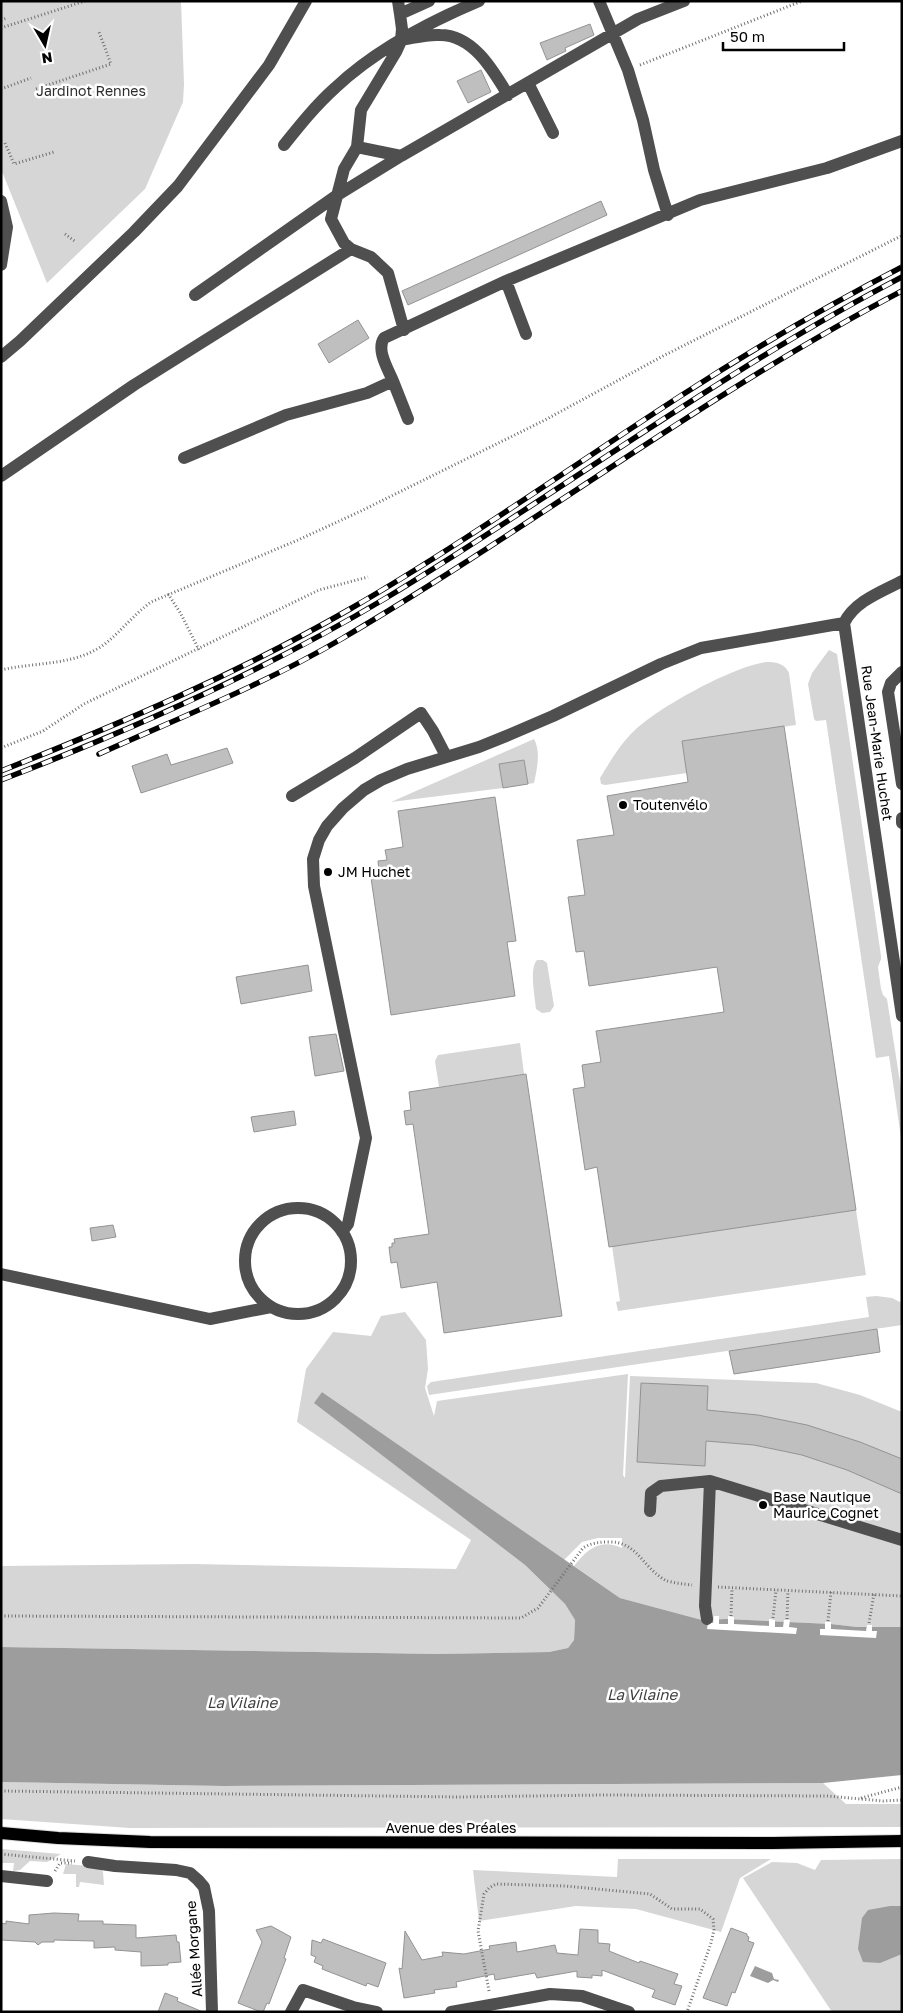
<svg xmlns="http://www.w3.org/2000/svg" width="903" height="2013" viewBox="0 0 903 2013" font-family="'Golos Text',sans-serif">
<rect width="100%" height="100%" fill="#fff"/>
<!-- green -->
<path fill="#d6d6d6" d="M 1,1 L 181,1 L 184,84 L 183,102 L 145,189 L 47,283 L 1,169 Z
M 829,650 L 837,654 L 881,956 L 881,959 L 878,967 L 881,989 L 883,995 L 887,999 L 902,1095 L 902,1144 L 889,1056 L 876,1058 L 826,720 L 816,721 L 814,719 L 808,684 L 812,673 Z
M 767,662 C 777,662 785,664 789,673 L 796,725 L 682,741 L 687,773 L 605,785 L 601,784 L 600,778 C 610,762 620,744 634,731 C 657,708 735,665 767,662 Z
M 534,739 C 541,752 537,769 534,783 L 528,784 L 524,760 L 499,764 L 503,788 L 391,802 Z
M 537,960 L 543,960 L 547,963 L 554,1006 L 550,1012 L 542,1013 L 536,1009 C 535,997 529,969 537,960 Z
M 520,1043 L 524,1074 L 439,1087 L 435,1061 L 438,1055 Z
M 856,1210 L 866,1275 L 618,1311 L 616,1302 L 620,1301 L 612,1246 Z
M 876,1296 L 892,1298 L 902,1303 L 902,1325 L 429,1395 L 427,1386 L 431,1382 L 869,1317 L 866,1297 Z
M 405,1312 L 426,1340 L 428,1369 L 425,1388 L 434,1416 L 437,1401 L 628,1374 L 623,1475 L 625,1478 L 630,1376 L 816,1383 L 860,1395 L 902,1412 L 902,1627 L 857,1627 L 831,1624 L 726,1619 L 702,1620 L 620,1598 L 574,1566 C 587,1550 599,1538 622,1548 L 622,1538 L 598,1538 L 582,1542 L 564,1560 L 322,1392 L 315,1403 L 525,1565 L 565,1604 L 575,1620 L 574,1640 L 568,1648 L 549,1652 L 437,1654 L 1,1647 L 1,1566 L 194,1564 L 456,1569 L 471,1540 L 297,1422 L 306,1369 L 333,1332 L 371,1336 L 381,1316 Z
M 1,1782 L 223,1786 L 823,1783 L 846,1804 L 902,1804 L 902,1827 L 130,1828 L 1,1819 Z
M 1,1849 L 61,1854 L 47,1862 L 30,1861 L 20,1870 L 13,1871 L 14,1863 L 1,1863 Z
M 618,1859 L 771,1859 L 740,1878 L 721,1932 L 636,1909 L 576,1906 L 479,1921 L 473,1870 L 617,1877 Z
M 902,1859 L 902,2012 L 832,2012 L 743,1878 L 772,1862 L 797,1863 L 815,1870 L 821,1860 Z
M 66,1864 L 100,1867 L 103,1872 L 104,1885 L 80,1882 L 79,1887 L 76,1887 L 76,1874 L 63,1874 Z"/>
<!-- water -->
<path fill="#9d9d9d" d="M 322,1392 L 620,1598 L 702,1620 L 726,1619 L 831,1624 L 857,1627 L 902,1627 L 902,1775 L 823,1783 L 223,1786 L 1,1782 L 1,1647 L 437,1654 L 549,1652 L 568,1648 L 574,1640 L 575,1620 L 565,1604 L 525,1565 L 314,1403 Z
M 890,1906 L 902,1906 L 902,1954 L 880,1963 L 863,1962 L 858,1949 L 862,1918 L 868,1910 Z
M 755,1966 L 772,1973 L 774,1979 L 779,1980 L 778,1982 L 773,1980 L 768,1983 L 750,1976 Z"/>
<!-- pier -->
<path fill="#fff" d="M 714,1616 L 719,1616 L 719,1624 L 728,1624 L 728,1616 L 734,1617 L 734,1624 L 769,1626 L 769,1619 L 775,1620 L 775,1627 L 783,1627 L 784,1620 L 790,1620 L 789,1627 L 797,1628 L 796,1634 L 707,1629 L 708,1623 L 713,1623 Z
M 825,1622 L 831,1622 L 831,1629 L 866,1631 L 867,1625 L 872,1625 L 872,1631 L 877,1631 L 876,1638 L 820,1635 L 820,1629 L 825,1629 Z"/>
<!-- building -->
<path fill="#bfbfbf" stroke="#939393" d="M 590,24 L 594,35 L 565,48 L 566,51 L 547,60 L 540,43 Z
M 481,70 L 491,92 L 468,103 L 457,81 Z
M 601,201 L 607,215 L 408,305 L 402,291 Z
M 358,320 L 369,338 L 329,363 L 318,344 Z
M 784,726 L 856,1210 L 609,1247 L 597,1167 L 585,1170 L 573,1089 L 585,1087 L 582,1065 L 601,1062 L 596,1031 L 724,1012 L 717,967 L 589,986 L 584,951 L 576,952 L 568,897 L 585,895 L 577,840 L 614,835 L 607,796 L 688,782 L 682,741 Z
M 227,748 L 233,763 L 141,793 L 132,766 L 167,754 L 171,765 Z
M 524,760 L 528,784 L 503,788 L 499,764 Z
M 495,797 L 516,941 L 507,942 L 515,996 L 391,1015 L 370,871 L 379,870 L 378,861 L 387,860 L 385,850 L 403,847 L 398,811 Z
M 308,965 L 312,991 L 241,1004 L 236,977 Z
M 336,1034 L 344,1071 L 315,1076 L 309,1037 Z
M 526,1074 L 562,1316 L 444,1333 L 437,1282 L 401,1288 L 397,1262 L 391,1263 L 389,1247 L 392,1247 L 392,1243 L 395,1243 L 394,1239 L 429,1234 L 413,1124 L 406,1125 L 404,1111 L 411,1110 L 409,1092 Z
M 294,1111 L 296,1125 L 254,1132 L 251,1117 Z
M 113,1225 L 116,1237 L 92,1241 L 90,1228 Z
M 877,1329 L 880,1352 L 734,1374 L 729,1351 Z
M 641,1383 L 708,1386 L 707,1410 L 758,1415 L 807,1425 L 860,1442 L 902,1459 L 902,1494 L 847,1470 L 802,1455 L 754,1445 L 706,1441 L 705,1466 L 637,1462 Z
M 54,1913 L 79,1914 L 78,1921 L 103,1921 L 103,1924 L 136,1925 L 136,1938 L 176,1935 L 177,1942 L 179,1942 L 181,1962 L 168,1963 L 168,1965 L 141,1966 L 141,1952 L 115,1950 L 115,1947 L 94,1948 L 94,1941 L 54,1940 L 54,1942 L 42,1942 L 38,1945 L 35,1942 L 1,1940 L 1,1923 L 6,1924 L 6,1921 L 29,1924 L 29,1915 Z
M 271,1926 L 291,1937 L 284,1958 L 286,1959 L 269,2004 L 267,2003 L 263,2012 L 261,2012 L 238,2003 L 262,1942 L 256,1930 Z
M 731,1928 L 747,1934 L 747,1936 L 749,1937 L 748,1941 L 754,1943 L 735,1993 L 732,1992 L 727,2006 L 703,1998 Z
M 580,1929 L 598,1930 L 598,1943 L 610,1944 L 609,1951 L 639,1963 L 640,1961 L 678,1974 L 674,1984 L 682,1986 L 675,2005 L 652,1997 L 655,1990 L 602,1970 L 602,1976 L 592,1975 L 592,1978 L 577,1977 L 577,1971 L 537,1978 L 535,1973 L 495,1980 L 494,1974 L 456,1982 L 457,1987 L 434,1990 L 435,1993 L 404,1998 L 399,1968 L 402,1969 L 405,1931 L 422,1960 L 443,1956 L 442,1952 L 464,1954 L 490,1949 L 489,1946 L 516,1942 L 517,1952 L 555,1945 L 557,1953 L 578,1955 Z
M 323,1939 L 386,1963 L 378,1987 L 367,1983 L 366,1986 L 322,1969 L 323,1966 L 314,1962 L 316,1957 L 311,1955 L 312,1940 L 321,1943 Z
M 165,1993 L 178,1998 L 177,2001 L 203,2012 L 158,2012 Z"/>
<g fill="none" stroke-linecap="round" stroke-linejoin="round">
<!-- major casing -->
<g stroke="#dbdbdb" stroke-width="14">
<path id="major" d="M 1,1833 L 58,1838 L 150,1842 L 773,1843 L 902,1841"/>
</g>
<!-- path -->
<path stroke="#717171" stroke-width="3" stroke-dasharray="1 2.5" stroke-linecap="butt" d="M 1,20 L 7,18
M 1,28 L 85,1
M 640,65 L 802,1
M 1,89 L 31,78
M 36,89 L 111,64 L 99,32
M 5,143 L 14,164 L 54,152
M 65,234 L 76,242
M 168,594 L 181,614 L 199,650
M 1,670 C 35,662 72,666 102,646 C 120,633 133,615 151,602 L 298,540 L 361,511 L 545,420 L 663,356 L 901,236
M 1,748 L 43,731 L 84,704 L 319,590 L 368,577
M 718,1587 L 902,1596
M 1,1616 L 521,1618 L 538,1608 L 583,1548 C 591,1543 599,1542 609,1542 C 637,1541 643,1568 665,1580 C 672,1583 684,1584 692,1585
M 731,1616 L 732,1588
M 773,1618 L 776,1590
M 787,1619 L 788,1591
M 828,1621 L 831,1592
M 869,1623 L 874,1594
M 1,1791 L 459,1797 L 603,1795 L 827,1796 L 883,1801 L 902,1800
M 861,1798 L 902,1787
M 1,1854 L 75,1861
M 55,1871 L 60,1863 L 72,1863
M 489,1991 L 478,1931 L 484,1894 L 489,1888 L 496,1884 L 565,1886 L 650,1894 L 672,1909 L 700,1909 L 713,1919 L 714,1930 L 711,1943 L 687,2012"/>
<!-- minor -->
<path stroke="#4f4f4f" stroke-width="12" d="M 398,1 L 400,14 L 429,1
M 599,1 L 628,70 L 643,120 L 654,170 L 668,215
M 400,14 L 402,29 L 401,40 C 414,38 427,34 440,35 C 473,35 493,70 508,95
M 401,41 L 396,52 L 361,110 L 357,147 L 401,156
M 528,83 L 553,133
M 284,145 C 300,125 316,105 335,88 C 374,51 429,22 479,1
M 357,147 L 344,169 L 331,219 L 344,243 L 351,249 L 371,257 L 388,273 L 404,330
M 1,201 L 7,227 L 1,265
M 506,281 L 526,334
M 195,295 L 336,196 L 401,156 L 638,19 L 684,1
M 1,357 L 20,341 L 134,232 L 178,186 L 269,65 L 306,1
M 393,381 L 408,419
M 184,458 L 286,415 L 367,393 L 393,381 C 388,369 376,350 384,338 L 506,281 L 700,200 L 827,168 L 902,141
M 1,476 L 134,385 L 351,249
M 844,623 L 902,1016
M 844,623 C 855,601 881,592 902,581
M 902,672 L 891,683 L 888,692 L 902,784
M 292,796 L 355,758 L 421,713 L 433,731 L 446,756
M 902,818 L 902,823
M245 1261a53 53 0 1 1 106 0a53 53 0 1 1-106 0Z
M 342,1232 L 348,1224 L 366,1138 L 314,886 L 313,859 L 319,840 L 327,826 L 343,808 L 364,790 L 381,780 L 407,769 L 479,747 L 511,734 L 553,716 L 661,664 L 701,648 L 844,623
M 1,1274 L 210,1319 L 271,1307
M 650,1511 L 651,1493 L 661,1486 L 710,1481 L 902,1540
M 707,1619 L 705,1606 L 710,1481
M 88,1862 L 115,1866 L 176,1870 L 190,1873 L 198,1880 L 204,1887 L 209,1911 L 212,2012
M 1,1876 L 47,1881
M 291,2012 L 303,1990 L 353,2007 L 377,2012
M 451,2012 L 550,1994 L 582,1996 L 629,2012"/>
<!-- major -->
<use href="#major" stroke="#000" stroke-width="12"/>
<!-- rail casing -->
<g stroke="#000" stroke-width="5.5">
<path id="rail" d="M 99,754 C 181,717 265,684 343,638 C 532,527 707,393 902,291
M 1,771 C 122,723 237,674 350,609 C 464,543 571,467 682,395 C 753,349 827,306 902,267
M 1,780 C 134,729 264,671 386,598 C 559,493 722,371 902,277"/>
</g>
<!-- rail -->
<use href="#rail" stroke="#fff" stroke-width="4" stroke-dasharray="11" stroke-linecap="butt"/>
</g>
<!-- markers -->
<g fill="#000" stroke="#fff" stroke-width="2">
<circle cx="623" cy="805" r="5"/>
<circle cx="328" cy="872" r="5"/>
<circle cx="763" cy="1505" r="5"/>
</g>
<g text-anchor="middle" stroke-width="5" stroke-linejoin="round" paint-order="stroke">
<!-- park labels -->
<g font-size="14" fill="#2d2d2d" stroke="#fff">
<text x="91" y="96">Jardinot Rennes</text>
</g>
<!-- street labels -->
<g font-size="14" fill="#000" stroke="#fff">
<text transform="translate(877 743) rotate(82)" y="5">Rue Jean-Marie Huchet</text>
<text x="451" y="1833">Avenue des Préales</text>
<text transform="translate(194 1949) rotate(-94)" y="5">Allée Morgane</text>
</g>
<!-- poi labels -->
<g font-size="14" fill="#000" stroke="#fff" text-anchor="start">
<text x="633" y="810">Toutenvélo</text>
<text x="338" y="877">JM Huchet</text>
<text x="773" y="1502">Base Nautique<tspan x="773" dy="16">Maurice Cognet</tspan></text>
</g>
<!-- water labels -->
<g font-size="15" font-style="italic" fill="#3e3e3e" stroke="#fff">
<text x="642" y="1700">La Vilaine</text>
<text x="242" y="1708">La Vilaine</text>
</g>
</g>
<!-- border -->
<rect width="903" height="2013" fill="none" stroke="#000000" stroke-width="5"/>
<!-- north arrow -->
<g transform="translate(45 45) rotate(171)" stroke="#ffffff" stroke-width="4" paint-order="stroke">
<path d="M0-4L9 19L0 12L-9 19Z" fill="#000000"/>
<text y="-8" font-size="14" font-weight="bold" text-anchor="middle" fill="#000000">N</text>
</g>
<!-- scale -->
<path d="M723 42v8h121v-8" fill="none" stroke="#000000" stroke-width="2.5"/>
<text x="730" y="42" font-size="15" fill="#000000" stroke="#ffffff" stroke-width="4" paint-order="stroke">50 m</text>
</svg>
